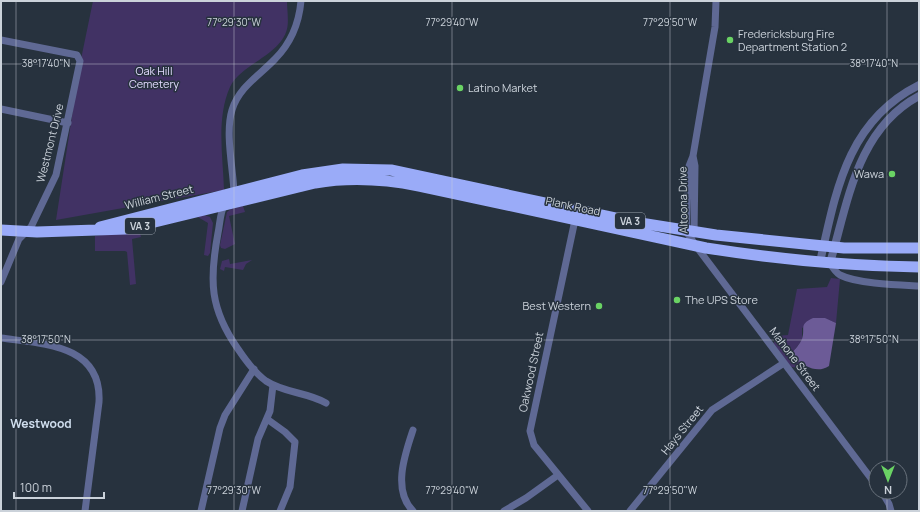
<svg xmlns="http://www.w3.org/2000/svg" width="920" height="512" viewBox="0 0 920 512" font-family="Manrope,sans-serif">
<rect width="100%" height="100%" fill="#27323e"/>
<!-- green -->
<path fill="#413264" d="M 93,1 L 287,1 C 287,9 289,21 287,29 C 280,56 242,63 230,87 C 216,119 223,156 224,190 L 56,220 L 80,64 Z
M 243,206 L 245,212 L 229,216 L 235,244 L 225,249 L 221,248 L 220,245 L 227,212 L 231,209 Z
M 204,215 L 210,217 L 213,223 L 210,253 L 208,256 L 204,255 L 208,223 L 196,216 Z
M 139,230 L 141,237 L 132,239 L 136,284 L 130,285 L 127,252 L 125,251 L 95,251 L 95,236 Z
M 229,259 L 230,264 L 252,260 L 246,264 L 243,270 L 225,267 L 224,271 L 220,269 L 222,261 Z
M 831,278 L 840,279 L 836,323 L 824,318 L 802,328 L 802,340 L 792,353 L 794,359 L 809,369 L 791,367 L 774,344 L 775,336 L 788,335 L 797,289 L 827,287 Z"/>
<!-- forest -->
<path fill="#6c5b97" d="M 813,318 L 825,318 L 836,323 L 829,366 C 817,374 805,366 794,359 L 792,353 C 795,349 800,344 802,339 C 806,328 798,325 813,318 Z"/>
<g fill="none" stroke-linecap="round" stroke-linejoin="round">
<!-- minor -->
<path stroke="#5f6994" stroke-width="7" d="M 716,1 L 715,27 L 702,103 L 693,156 L 689,166 L 686,231 L 696,246 L 876,485
M 1,40 L 77,55 L 80,61 L 56,175 L 31,227 L 19,239 L 1,282
M 1,109 L 68,123
M 693,156 L 695,166 L 694,234
M 232,196 L 234,192 C 233,168 225,133 232,110 C 239,87 260,75 275,59 C 291,43 299,23 301,1
M 225,204 C 220,211 220,224 218,233 C 209,281 210,309 238,349 C 246,361 255,373 266,381 C 284,393 307,392 326,403
M 575,220 L 530,431 L 534,445 L 588,511
M 830,263 C 833,268 835,272 840,275 C 858,284 899,285 919,286
M 1,338 C 42,344 102,344 99,402 L 85,511
M 267,419 L 285,432 L 295,442 L 290,487 L 280,511
M 882,492 L 889,504 L 891,511
M 201,511 L 220,428 L 225,415 L 254,369
M 242,511 L 258,439 L 270,411 L 273,385
M 413,511 C 392,490 405,454 413,430
M 504,511 L 526,498 L 558,475
M 630,511 L 712,410 L 784,363"/>
<!-- tertiary -->
<path stroke="#5f6994" stroke-width="8" d="M 820,262 C 836,191 847,121 919,85
M 830,263 C 848,202 857,129 919,96"/>
<!-- trunk -->
<path stroke="#9aabf8" stroke-width="11" d="M 100,227 L 302,175 L 343,169 L 391,170 L 634,222 L 716,235 L 844,248 L 919,248
M 1,230 L 37,232 L 126,229 L 315,183 C 350,177 384,179 419,186 L 706,248 C 776,259 848,266 919,267"/>
</g>
<!-- ticks -->
<path fill="none" stroke="#cbd2da" stroke-width="1" stroke-opacity="0.45" d="M 16,1 L 16,511M 234,1 L 234,511M 452,1 L 452,511M 670,1 L 670,511M 887,1 L 887,468M 1,64 L 919,64M 1,340 L 919,340M 887,492 L 887,511"/>
<!-- markers -->
<g fill="#6ad364" stroke="#27323e" stroke-width="1.5">
<circle cx="730" cy="40" r="4"/>
<circle cx="460" cy="88" r="4"/>
<circle cx="892" cy="174" r="4"/>
<circle cx="677" cy="300" r="4"/>
<circle cx="599" cy="306" r="4"/>
</g>
<g text-anchor="middle" stroke-width="3" stroke-linejoin="round" paint-order="stroke">
<!-- shield labels -->
<g fill="#27323e" stroke="#9aa2ab" stroke-width="1">
<rect x="615" y="213" width="30" height="16" rx="3"/>
<rect x="125" y="218" width="30" height="16" rx="3"/>
</g>
<g font-size="10" font-weight="bold" fill="#cbd2da">
<text x="630" y="225">VA 3</text>
<text x="140" y="230">VA 3</text>
</g>
<!-- poi labels -->
<g font-size="11" fill="#cbd2da" stroke="#27323e" text-anchor="start">
<text x="738" y="38">Fredericksburg Fire<tspan x="738" dy="13">Department Station 2</tspan></text>
<text x="468" y="92">Latino Market</text>
<text x="884" y="178" text-anchor="end">Wawa</text>
<text x="685" y="304">The UPS Store</text>
<text x="591" y="310" text-anchor="end">Best Western</text>
</g>
<!-- park labels -->
<g font-size="11" fill="#e3dbff" stroke="#27323e">
<text x="154" y="75">Oak Hill<tspan x="154" dy="13">Cemetery</tspan></text>
</g>
<!-- street labels -->
<g font-size="11" fill="#cbd2da" stroke="#27323e">
<text transform="translate(50 143) rotate(-76)" y="4">Westmont Drive</text>
<text transform="translate(159 197) rotate(-14)" y="4">William Street</text>
<text transform="translate(683 200) rotate(-91)" y="4">Altoona Drive</text>
<text transform="translate(573 206) rotate(12)" y="4">Plank Road</text>
<text transform="translate(795 359) rotate(53)" y="4">Mahone Street</text>
<text transform="translate(531 372) rotate(-78)" y="4">Oakwood Street</text>
<text transform="translate(682 430) rotate(-51)" y="4">Hays Street</text>
</g>
<!-- neighbourhood labels -->
<g font-size="12" font-weight="bold" fill="#d0deee" stroke="#27323e">
<text x="41" y="428">Westwood</text>
</g>
</g>
<g font-size="10" text-anchor="middle" fill="#cbd2da" stroke="#27323e" stroke-width="3" stroke-linejoin="round" paint-order="stroke">
<text x="234" y="26">77°29'30"W</text>
<text x="452" y="26">77°29'40"W</text>
<text x="670" y="26">77°29'50"W</text>
<text x="874" y="67">38°17'40"N</text>
<text x="46" y="67">38°17'40"N</text>
<text x="874" y="343">38°17'50"N</text>
<text x="46" y="343">38°17'50"N</text>
<text x="234" y="494">77°29'30"W</text>
<text x="452" y="494">77°29'40"W</text>
<text x="670" y="494">77°29'50"W</text>
</g>
<!-- border -->
<rect width="920" height="512" fill="none" stroke="#cbd2da" stroke-width="4"/>
<!-- north arrow -->
<g transform="translate(888 480) rotate(180)"><circle r="19" fill="#27323e" stroke="#69727c"/>
<path d="M0-3L7 15L0 10L-7 15Z" fill="#6ad364"/>
<text y="-6" font-size="11" font-weight="bold" text-anchor="middle" fill="#cbd2da">N</text>
</g>
<!-- scale -->
<path d="M14 492v6h90v-6" fill="none" stroke="#cbd2da" stroke-width="2"/>
<text x="20" y="492" font-size="12" fill="#cbd2da" stroke="#27323e" stroke-width="3" paint-order="stroke">100 m</text>
</svg>
